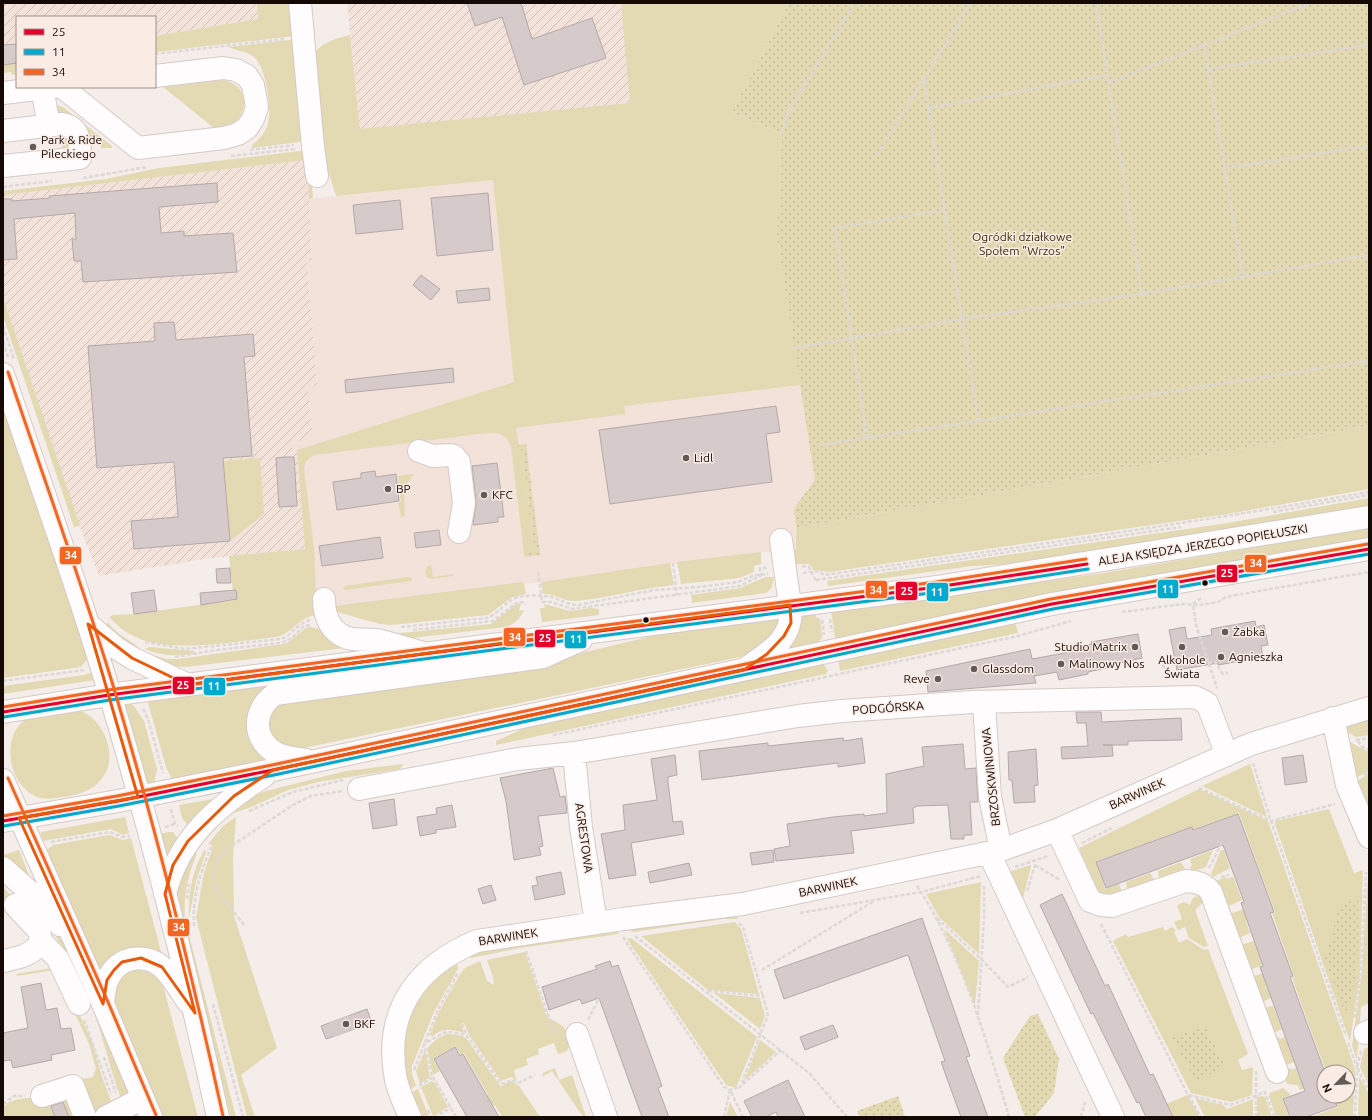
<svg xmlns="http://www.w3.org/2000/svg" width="1372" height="1120" font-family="Ubuntu,sans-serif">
<defs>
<pattern id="industrial-furrows" width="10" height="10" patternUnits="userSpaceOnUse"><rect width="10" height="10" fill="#f3e2da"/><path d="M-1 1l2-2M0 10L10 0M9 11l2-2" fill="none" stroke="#cfc1ba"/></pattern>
<pattern id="park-dots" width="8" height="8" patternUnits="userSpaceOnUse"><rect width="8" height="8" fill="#e3d9b2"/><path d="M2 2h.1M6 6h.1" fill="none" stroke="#c2b998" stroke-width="1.8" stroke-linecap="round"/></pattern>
</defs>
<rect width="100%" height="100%" fill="#f5edea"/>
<path fill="#f3e2da" d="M493,180L515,382L300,449L516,428L625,414L624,406L801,385L815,480L794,508L796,549L790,552H761L541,582L524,584L522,582L334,606L317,615L305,549L297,450L284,446L310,411L308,390L317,384L307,262L312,260L309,199Z"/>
<path fill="url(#industrial-furrows)" d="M3,3H257L258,19L155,36V17H17V63L3,65Z
M347,3H621L631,103L360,130Z
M307,160L312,260L307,262L317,384L308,390L313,436L285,446L297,450L305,549L204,559L99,576L78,522L3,297V195Z"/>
<path fill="#e3d9b2" d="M257,3H292L295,36L155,52V36L258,19Z
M621,3H789L732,112L782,134L777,237L801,385L624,406L626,414L516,428L519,448H522L535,552L524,553L511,447C507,434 499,433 487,433L314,455L306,461L304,468L314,548L317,615C300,616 293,633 277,637C236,641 164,656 128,633C121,629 115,623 109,617L113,615L134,614L234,600L229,556L305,549L297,450L514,382L493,180L336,196L323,154L312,56C322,42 334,39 350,35L360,129L630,103Z
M298,39L307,141L252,148V145C259,140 266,132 268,123C272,108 266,69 255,58C246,50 236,51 228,47Z
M17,63V74L12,75L11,72L3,73V65Z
M222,80C246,83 251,108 234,123L214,128L163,87Z
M51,104L63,107L112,146V148H101L99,137L92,138V148L91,150L60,118Z
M60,130H65L73,146L63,154Z
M309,150L313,198L309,199L307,160L3,195V191L106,179L159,168Z
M3,297L80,526L74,527L3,316Z
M3,405L88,658L81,667L3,678Z
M1369,426V489L1227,514L829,572L813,570L811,566L808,564H793L790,552L796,549V528Z
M260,458L264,514L230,541L223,461Z
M414,474L404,489L405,516L401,517L398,503L401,502L398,476Z
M1369,498V508L1033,563L972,566L828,586L827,581L1228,523Z
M1369,528V539L836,643L831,610L1098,574Z
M761,552V564L754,566V572L739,578L681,584L677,562Z
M670,563L674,585C641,588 609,598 576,601C564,602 555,593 543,594L541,582Z
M431,565L433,577L453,574V576L430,579L427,577L425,571L427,567Z
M408,577L412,578V581L345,590L343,588L345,586Z
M766,577H774L772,587L766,593L692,603L691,595L740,588Z
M522,582L524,584L526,594L512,597L488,615L391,625L380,624L337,612L334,606Z
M521,603L519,611L524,610C520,619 514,625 505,627L412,638L358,634L347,628C362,626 375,633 391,634L491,624L515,605Z
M544,604L570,611L591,608L599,609V615L542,622L540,608H545Z
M816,612V617L820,619L822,638L819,641L820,647L780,651L798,614Z
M783,616L779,632L745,656L294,750L273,742L265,717L272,703L545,662L689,627Z
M107,622L119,634L139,647C129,643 107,633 107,622Z
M1015,622L1018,633L840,671L838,659Z
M309,627L325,630L361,646L186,667L170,666L144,652L166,659H179L284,644C294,641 299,630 309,627Z
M150,647L194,651V653C177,657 162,656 145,649Z
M541,647L264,693L274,760L173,781L166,767L147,699Z
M823,663L828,671L826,674L496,745V741L527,727Z
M94,672L95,680L3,694V686L84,675Z
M131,702L144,721L157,769L154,784L146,786L123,703Z
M77,710C101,715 118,752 105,774C96,790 81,794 64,797C55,798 46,800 37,797C8,785 0,737 26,719C34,714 65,712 77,710Z
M1369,712V735L1356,737L1344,730L1343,722Z
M1344,739L1369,752V771L1351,780Z
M403,764L400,769L318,782L288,790L254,806L228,815L205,840L200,836L245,800L266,791L346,771Z
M1250,764L1267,817L1202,786Z
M1369,774V803L1366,805L1355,782Z
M1199,789L1268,821L1355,1069L1353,1117H1311L1338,1107L1335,1096H1348V1072H1326L1292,978L1294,976L1272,913L1275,912L1239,813L1193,829L1192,827L1182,830L1183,833L1178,835L1176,832L1151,841V844L1146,846L1144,844L1119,853L1120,856L1114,858L1113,855L1096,861L1105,889L1119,884L1124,897C1114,899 1104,898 1097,889L1079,848Z
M218,798L190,828L182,818L179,805Z
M1329,809L1354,873L1363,870L1360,974L1350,1042L1275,824V821Z
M125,817L129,833L123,835L111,829L43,841L41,834V832Z
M236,817L233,857L234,916L277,1048L241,1075L255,1117H247L196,918L204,872L213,847L209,843L223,826Z
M170,832H173L179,840L165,860L158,834Z
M109,835L123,840L131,838L163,959L99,975L47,850L53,845Z
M205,849L206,852L196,882L189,918C188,894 192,870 205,849Z
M19,850L32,883L3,858V855Z
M190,850L197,853C188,875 183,897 185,920L236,1117H231L180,922L176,895L177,885Z
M1213,850L1206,867L1192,872L1190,867L1192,866L1190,859Z
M1221,850H1224L1230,868L1213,877L1211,874Z
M1181,862L1188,874L1160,885L1158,871Z
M1031,865V866L1021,906L1008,872Z
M1150,873L1155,881L1128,896L1126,882Z
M1368,875L1369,878V1003L1361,1007L1357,1060L1352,1046L1362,972Z
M1226,877V879L1233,877L1242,900L1224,908L1214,882Z
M981,882L979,954L939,917L926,894Z
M3,887L17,902L12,907L3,909Z
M1200,895L1205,901L1195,910L1208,946L1204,947L1189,938L1185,927L1178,930L1174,922L1182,919L1177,905L1184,902L1190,905L1193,898Z
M1245,909L1249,919L1246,921L1250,933L1235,940L1226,915Z
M735,916L739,919H723L633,932L625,926Z
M735,922L741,929L759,994L708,990L641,936Z
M48,925L54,929L64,944L132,1094L122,1101C111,1073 105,1044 95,1015C84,984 67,953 48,925Z
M1163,927L1165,931L1172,927L1176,931L1174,932L1179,943L1187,939L1204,950L1208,949L1248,1054L1238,1060L1242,1070L1253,1067L1252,1095L1231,1102L1191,1093L1113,941L1126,934L1128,937Z
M615,928L619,934L520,948L471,958L468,956L483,948Z
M944,929L979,961L975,1006Z
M631,938L757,1037L736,1088L726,1085L627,939Z
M1254,941L1262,965L1246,972L1237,946Z
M525,952L547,1017C562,1025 566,1026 571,1042L567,1051L558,1054L554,1043L538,1049L539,1054L526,1059L528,1065L514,1070L517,1081L511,1077L501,1081L469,1035L464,1023L461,1024L464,1033C453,1028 440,1028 432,1037L430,1034L439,1012L460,974L465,968L480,961L487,981L494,985L493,977L487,960Z
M457,959L458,969L434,1012L412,1066V1074L416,1086L408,1090L405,1077L403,1035L418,995Z
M58,967L93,1044L102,1077L113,1106L96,1115L59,1083L93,1077L96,1069L89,1044L55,970L17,976L16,974Z
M135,970C150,970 157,976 164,989L198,1117H160L111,999C113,984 121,974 135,970Z
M1265,973L1269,984L1266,986L1271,998L1258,1004L1249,977Z
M714,993L760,998L765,1016L760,1029Z
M1273,1006L1282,1029L1269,1035L1260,1009Z
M447,1034L460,1035L466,1038L501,1087L503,1085L511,1081L519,1086L540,1117H502L495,1105L492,1106L486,1096L488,1095L464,1053L461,1055L455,1046L433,1059L440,1071L433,1075L427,1048L438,1038Z
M1279,1037L1280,1039L1285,1037L1294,1062L1281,1067L1271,1040Z
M760,1040L776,1052L744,1081Z
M1369,1046V1086L1360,1067L1364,1049Z
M425,1050L430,1077L420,1084L416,1071Z
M555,1068L559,1080L572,1075L586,1117H583L552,1071L542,1077L543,1073Z
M1291,1068L1292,1070L1296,1068L1304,1089L1300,1090L1298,1085L1287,1084L1282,1071Z
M1359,1076L1369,1095V1117H1358Z
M432,1081L435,1083L448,1107L433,1116L421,1087Z
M1283,1088L1291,1095L1282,1099L1289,1117H1276L1269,1096L1270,1093Z
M418,1089L429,1117H419L409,1094Z
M61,1092L78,1117H69L60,1094Z
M1187,1095L1200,1117H1173L1167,1104Z
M1262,1096L1265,1097L1272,1117H1257V1097Z
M29,1098L48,1099L55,1117H3V1107C11,1099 19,1099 29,1098Z
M1195,1098L1223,1105L1227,1109L1253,1099V1117H1205Z
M730,1102L738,1117H726Z"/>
<path fill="url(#park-dots)" d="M789,3H1369V426L796,528L794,508L815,480L777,237L782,134L732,112Z
M526,444L540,555L524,557V553L535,551L522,448H519L518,445Z
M1358,899C1358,937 1362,979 1345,1014L1325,959L1340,905Z
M1038,1014L1059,1059L1054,1093L1035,1117H1025L1003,1058L1030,1016Z
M1205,1026L1225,1066L1196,1081L1172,1038Z
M898,1096L905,1117H860L857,1111Z"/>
<path fill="#d6cbca" stroke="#b4a9a8" d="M467,3H521L532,39L592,18L606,58L524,85L502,17L475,26Z
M17,44V63L3,65V45Z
M217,183L218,202L159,207L161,233L184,231V236L233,233L237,272L83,282L81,261H74L72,239H76L75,213L14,219L17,259L3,260V199H12V201L50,198L49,196Z
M488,193L493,250L437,256L431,198Z
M400,200L403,229L356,234L353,205Z
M421,275L440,289L431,300L413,285Z
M489,288L490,300L458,303L456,291Z
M174,322L176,340L253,334L255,356L244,357L252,456L223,458L230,541L134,549L131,521L178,517L174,462L97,468L88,346L155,341L154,323Z
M453,368L454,382L346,393L345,380Z
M776,406L780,432L766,434L772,482L610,504L599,430Z
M285,457H294L297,506L279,507L276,458Z
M497,463L504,517H498V522L473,525L476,502L472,466Z
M375,471L376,477L396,474L399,501L337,510L333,482L361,478V473Z
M439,530L441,545L416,548L414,533Z
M380,537L383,558L322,566L319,546Z
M230,568L231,583H217L216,569Z
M154,590L157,611L134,614L131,593Z
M236,590L237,599L201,605L200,593Z
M1255,621L1256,627L1264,625L1268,645L1261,646L1263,657L1218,665V663L1177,670L1169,630L1185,627L1187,639L1212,635L1211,629Z
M1138,634L1142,658L1115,664V666L1088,672V674L1059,680L1057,672L1034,676L1036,683L928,692L926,671L1030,649L1032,659L1065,653V650L1092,644L1091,642Z
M1076,712H1101L1102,722L1181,718L1182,740L1128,741V745H1103H1112L1113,756L1062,759L1061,747L1088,746L1086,723H1077Z
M843,738L844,741L862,738L865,763L838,767V763L702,780L699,751L768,743V746Z
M963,744L965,769L976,768L978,802H970L972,835H964V839H951L948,805L917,806L913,808L914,823L851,831L854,853L776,861L774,849L790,846L787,824L833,817L864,814V816L887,813L886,774L924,766L922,747Z
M1036,749L1038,785L1034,786L1035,802L1014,803L1012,780H1009L1008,752Z
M675,755L677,775L668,777V782L673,822L682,821L684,834L631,843L636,875L609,879L601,834L625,830L623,805L657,800L651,759Z
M1303,755L1307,782L1285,785L1282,758Z
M553,768L560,797L565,796L567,813L538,816L543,846L539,847L541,855L514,860L506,801L500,778Z
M394,799L397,825L373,829L369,803Z
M452,805L456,827L436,830V833L420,836L417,817L437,814L436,808Z
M1238,814L1274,912L1270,913L1293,976L1290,977L1324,1070V1096H1334L1337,1106L1306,1117H1290L1283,1099L1305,1091L1260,967L1263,966L1241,903L1244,902L1223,845L1106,888L1096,862L1192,827L1193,830Z
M773,850L774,862L752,865L750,853Z
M689,863L692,875L650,883L648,872Z
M561,872L565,894L535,900L532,886L538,885L536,877Z
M491,885L496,900L483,904L478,889Z
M1062,894L1105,986L1108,984L1150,1075L1153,1074L1173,1117H1146L1139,1102L1137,1103L1093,1013L1091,1014L1040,905Z
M922,918L970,1056L966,1057L988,1117H961L941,1062L945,1061L908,955L784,999L774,970Z
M610,961L612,967L618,965L662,1086L658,1088L669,1117H642L599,998L582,1004L580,999L549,1010L542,987L597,969L595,966Z
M41,983L46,1010L57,1008L61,1029L71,1028L75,1050L51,1055L52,1060L13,1068L11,1060L3,1061V1033L28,1028L21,987Z
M367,1009L372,1023L326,1039L321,1026Z
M833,1025L838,1037L805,1050L800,1037Z
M455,1047L460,1056L463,1054L499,1117H467L434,1059Z
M788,1080L805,1117H778L776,1112L766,1117H752L744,1101Z
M63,1102L69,1117H55L51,1106Z"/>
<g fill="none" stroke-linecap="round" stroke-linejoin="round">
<path stroke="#d3cbc8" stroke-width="22" stroke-dasharray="22 11" stroke-linecap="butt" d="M339,1019L344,1033"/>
<g stroke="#d4cac6" stroke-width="24">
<path id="minor" d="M300,3L313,147L317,176
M62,87L138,148L224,138L238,134L247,128L253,119L257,107L253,85L247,76L236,70L223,68L155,76
M42,88L49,126
M3,93L54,87
M3,131L62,124C80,127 80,141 80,158L3,166
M419,451L433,456L450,455L454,456L459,462L464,503L459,532
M781,540L790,605
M324,599C324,618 332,635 352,639C361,640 369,639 377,640C394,644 410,649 426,654
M984,703L990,797L1001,850
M1333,718L1347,785L1369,837
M574,753L581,827L596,923
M359,789L518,759L574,753L798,716L842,711L972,702L1195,697L1207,703L1227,755
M1057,830L1090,901L1101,905L1112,906L1186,881C1197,882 1204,883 1211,892L1277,1072
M989,853L1113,1117
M15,905L39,931L41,941L58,959L79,1004
M3,961C18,958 34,955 41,941
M1365,1033L1369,1031
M577,1034L606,1117
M42,1096L73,1086L85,1117
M106,1117L143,1098
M410,1117C405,1105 399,1093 396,1080C383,1012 416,966 477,941L623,919L743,904L1001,850L1057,830L1251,744L1369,708"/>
</g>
<g stroke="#d4cac6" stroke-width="24">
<path id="major" d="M3,374C31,457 61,540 88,624C140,786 182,951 218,1117
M88,624L116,648L132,658L188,685
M748,667C771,651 795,637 790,605
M3,712L109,695L937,587L1369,517
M306,760C296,758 285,758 276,753C251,739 253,709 275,694L543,657L581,640
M3,780L103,1004L151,1117
M3,821L118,801L273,770L1052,604L1369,549
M3,868L31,893L60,925
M165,894C179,837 217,807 264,776
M103,1004C104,996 104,987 108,979C117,957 144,952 162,967C172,976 180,990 188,1002"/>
</g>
<path stroke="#dcd9d7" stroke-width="2.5" stroke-dasharray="4 2" stroke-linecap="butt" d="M1096,3L1142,294
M1204,45L1243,277
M155,54L285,39
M1209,69L1369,45
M924,80L978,420
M1109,83L1310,3
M928,108L1108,75
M782,134L787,114L855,3
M250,150L294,145
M877,155L971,3
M231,156L296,149
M1226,168L1369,146
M83,178L147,167
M3,187L52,181
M3,326L14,359
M3,342L8,357
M795,348L962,319L1142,294L1369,255
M867,438L835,228L944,210
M820,445L1369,361
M1273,512L1369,495
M673,563L677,595
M802,566L809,567L816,581
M538,572L542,602H551L572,609L740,586L760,576V568H767
M803,573L818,571L824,575C1006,549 1188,524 1369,492
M816,580L1181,527
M1201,598L1193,604L1196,625L1217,688
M1122,612L1183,604L1199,605L1218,602L1224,598L1236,595L1369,572
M830,619L832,632
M822,620L824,635
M401,627L487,618C499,614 506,600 518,597C528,595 541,595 552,597C561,600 568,605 578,605L654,590L698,587L738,582L755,575L768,574
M413,630L493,621L516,603L522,602L526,605
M145,642L185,649L280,639C292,636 297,623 310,620
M175,657L216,650L281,643L292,638L304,626L310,625
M1161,659L1168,679
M1208,663L1215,662L1223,674L1228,673
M3,681L84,670
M143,709L148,719L163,773
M553,735L1018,636L1071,621
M1356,740L1369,738
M1358,741L1361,746L1369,750
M1253,763L1270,818L1346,1036
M1364,775L1369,773
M1199,788L1271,821L1335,804
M171,809L175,824L178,826
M249,811L293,792L343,780
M165,827L175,824
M51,842L110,832L123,837L130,836
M1082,843L1112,828
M1035,865L1060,880
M1015,867L1048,856
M1209,868L1221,845
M1221,877L1229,875
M917,886C961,952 987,1041 1009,1117
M1027,891L1035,865L1034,861
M187,899L189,884
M800,913L921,892L981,876
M937,918L982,960L1008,987L1028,977
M739,923L743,927L763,996
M1101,924L1187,1093L1201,1117
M244,925L220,894L214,882V871L218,860L228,848L293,805L311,796L342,791
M194,926C192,900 200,872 211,848L208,847
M635,936L809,1073L847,1117
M623,937L724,1087L730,1090L740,1087
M526,951L554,1032L560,1030
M762,970L874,901
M708,991L763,996L768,1015L740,1087L781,1050
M213,1004L243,1117
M978,1015L984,919V886
M1355,1018L1361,974L1366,872
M84,1020L111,1094
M588,1020L599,998
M462,1024L467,1036
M1348,1043L1357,1067L1355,1117
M1361,1051L1357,1067L1369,1092
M104,1057L116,1093
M414,1070L438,1010L458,973
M419,1086L433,1077
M1189,1095L1230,1105L1265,1092L1274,1117
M3,1104L14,1096H25
M428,1110L431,1117
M434,1117L451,1108
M456,1117L432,1075L424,1044L443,1033L452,1032L463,1034L468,1037L501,1084L512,1080L518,1083L535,1075
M724,1117L730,1090L743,1117
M1081,1117L1085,1102
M1256,1117V1070"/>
<use href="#minor" stroke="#fefcfc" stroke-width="22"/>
<use href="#major" stroke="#fefcfc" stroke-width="22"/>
<g stroke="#faece5" stroke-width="6">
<path id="bus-1" d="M3,712L109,695L937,587L1087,564
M3,821L118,801L273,770L1052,604L1369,549"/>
</g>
<g stroke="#faece5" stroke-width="6">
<path id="bus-2" d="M4,717L110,700L938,592L1088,569
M4,826L119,806L274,775L1053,609L1369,554"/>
</g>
<g stroke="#faece5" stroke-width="6">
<path id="bus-3" d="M8,372C43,476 80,578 112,682C155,825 191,970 223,1116
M3,707L108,690L936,582L1086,559
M8,778L108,1002L156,1115
M3,816L117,796L272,765L1051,599L1368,544"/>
</g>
<use href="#bus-1" stroke="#e4002b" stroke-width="3"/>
<use href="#bus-2" stroke="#00a9ce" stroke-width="3"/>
<use href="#bus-3" stroke="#f26522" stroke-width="3"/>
</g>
<path fill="none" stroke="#e8590c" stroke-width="3" stroke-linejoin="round" d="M790,605L791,623L784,636L767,654L744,670L273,770L234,796L188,841L173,865L165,894L195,1013L162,967L141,958L122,962L114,970L107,980L103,1004L19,818L138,797L88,624L132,658L188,685Z"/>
<g fill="#635955" stroke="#faece5" stroke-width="1.5">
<circle cx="33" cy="147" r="4"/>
<circle cx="686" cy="458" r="4"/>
<circle cx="388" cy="489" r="4"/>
<circle cx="484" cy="495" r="4"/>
<circle cx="1225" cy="632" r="4"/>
<circle cx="1135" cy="647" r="4"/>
<circle cx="1182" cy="647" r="4"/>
<circle cx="1221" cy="657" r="4"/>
<circle cx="1061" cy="664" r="4"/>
<circle cx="974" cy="669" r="4"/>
<circle cx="938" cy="679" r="4"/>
<circle cx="346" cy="1024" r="4"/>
</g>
<g fill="#140905" stroke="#faece5" stroke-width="1.5">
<circle cx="1205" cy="583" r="3.5"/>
<circle cx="646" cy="620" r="3.5"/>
</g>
<g text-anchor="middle" stroke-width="3" stroke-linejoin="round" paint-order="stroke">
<g font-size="12" fill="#140905" stroke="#faece5" text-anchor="start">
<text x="41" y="144">Park &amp; Ride<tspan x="41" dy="14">Pileckiego</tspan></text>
<text x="694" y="462">Lidl</text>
<text x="396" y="493">BP</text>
<text x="492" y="499">KFC</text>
<text x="1233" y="636">Żabka</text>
<text x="1127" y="651" text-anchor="end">Studio Matrix</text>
<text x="1229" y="661">Agnieszka</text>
<text x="1182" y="664" text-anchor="middle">Alkohole<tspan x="1182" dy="14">Świata</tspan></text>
<text x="1069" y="668">Malinowy Nos</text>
<text x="982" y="673">Glassdom</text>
<text x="930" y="683" text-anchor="end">Reve</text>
<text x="354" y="1028">BKF</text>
</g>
<g font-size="12" fill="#332d05" stroke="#faece5">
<text x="1022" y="241">Ogródki działkowe<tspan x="1022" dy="14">Społem "Wrzos"</tspan></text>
</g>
<g font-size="12" fill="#140905" stroke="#faece5">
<text transform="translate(1203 545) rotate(-9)" y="4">ALEJA KSIĘDZA JERZEGO POPIEŁUSZKI</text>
<text transform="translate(888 708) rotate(-4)" y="4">PODGÓRSKA</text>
<text transform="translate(991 777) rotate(-96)" y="4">BRZOSKWINIOWA</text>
<text transform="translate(1137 794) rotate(-24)" y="4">BARWINEK</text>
<text transform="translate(584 838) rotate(82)" y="4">AGRESTOWA</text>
<text transform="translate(828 887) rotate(-12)" y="4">BARWINEK</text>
<text transform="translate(508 937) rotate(-9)" y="4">BARWINEK</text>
</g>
</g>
<g stroke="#faece5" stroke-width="1.5">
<rect x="59" y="546" width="23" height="19" rx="4" fill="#f26522"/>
<rect x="1244" y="554" width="23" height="19" rx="4" fill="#f26522"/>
<rect x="1216" y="564" width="22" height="19" rx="4" fill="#e4002b"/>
<rect x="1157" y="579" width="22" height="20" rx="4" fill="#00a9ce"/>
<rect x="865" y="580" width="23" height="19" rx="4" fill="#f26522"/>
<rect x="895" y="581" width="23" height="20" rx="4" fill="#e4002b"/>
<rect x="926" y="582" width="23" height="20" rx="4" fill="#00a9ce"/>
<rect x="503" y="627" width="23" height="20" rx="4" fill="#f26522"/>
<rect x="534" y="629" width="22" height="19" rx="4" fill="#e4002b"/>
<rect x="564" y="630" width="23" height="19" rx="4" fill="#00a9ce"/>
<rect x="172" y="676" width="23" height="19" rx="4" fill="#e4002b"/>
<rect x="203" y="677" width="23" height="19" rx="4" fill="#00a9ce"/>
<rect x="167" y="918" width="23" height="19" rx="4" fill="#f26522"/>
</g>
<g font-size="11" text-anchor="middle" font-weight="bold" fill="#fff">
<text x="71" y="559">34</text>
<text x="1256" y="567">34</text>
<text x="1227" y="577">25</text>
<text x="1168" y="593">11</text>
<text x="876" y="594">34</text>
<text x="907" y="595">25</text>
<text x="937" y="596">11</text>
<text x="515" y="641">34</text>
<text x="545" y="642">25</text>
<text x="576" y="643">11</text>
<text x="183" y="689">25</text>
<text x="214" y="690">11</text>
<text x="179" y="931">34</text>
</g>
<rect width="1372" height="1120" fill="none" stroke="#140905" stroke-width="8"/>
<rect x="16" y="16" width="140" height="72" fill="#faece5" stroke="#9e918b"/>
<rect x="24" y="29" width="20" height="6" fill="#e4002b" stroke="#9e918b"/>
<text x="52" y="36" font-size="12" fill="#140905">25</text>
<rect x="24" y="49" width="20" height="6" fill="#00a9ce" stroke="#9e918b"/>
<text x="52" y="56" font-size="12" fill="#140905">11</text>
<rect x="24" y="69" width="20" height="6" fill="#f26522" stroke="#9e918b"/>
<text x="52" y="76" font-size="12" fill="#140905">34</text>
<g transform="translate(1336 1084) rotate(245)"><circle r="19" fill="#faece5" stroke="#9e918b"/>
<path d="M0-3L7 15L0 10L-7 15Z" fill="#635955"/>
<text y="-6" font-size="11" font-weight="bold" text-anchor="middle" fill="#140905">N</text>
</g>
</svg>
